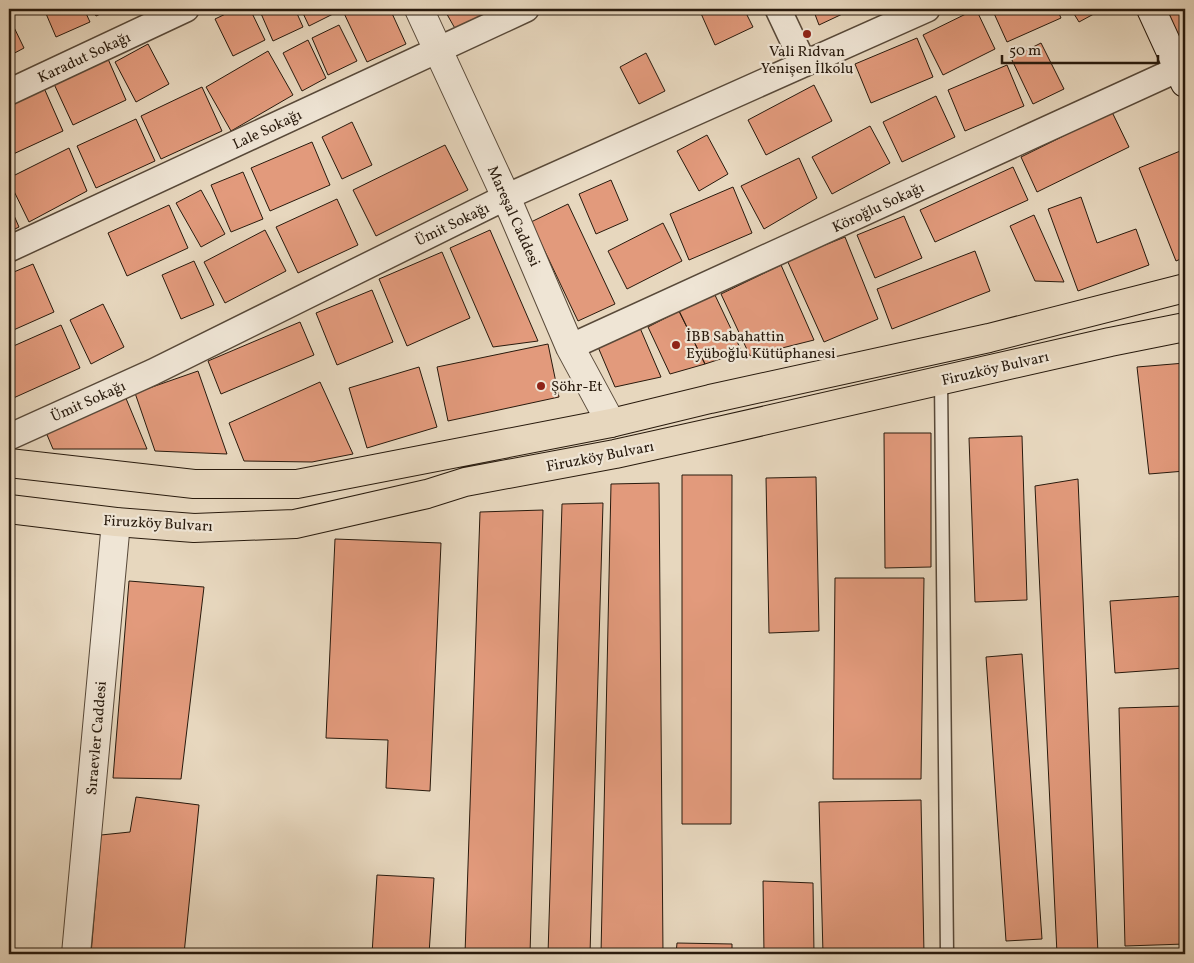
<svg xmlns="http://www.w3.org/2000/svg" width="1194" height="963" font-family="Vollkorn,serif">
<rect width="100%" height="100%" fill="#e7d7be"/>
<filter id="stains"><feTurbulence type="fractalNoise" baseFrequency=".004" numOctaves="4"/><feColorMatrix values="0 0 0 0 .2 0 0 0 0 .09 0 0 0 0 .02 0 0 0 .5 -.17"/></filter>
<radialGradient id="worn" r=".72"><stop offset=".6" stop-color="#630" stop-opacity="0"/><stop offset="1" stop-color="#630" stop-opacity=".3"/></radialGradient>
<path fill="#e29a7c" stroke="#281a0d" d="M44,9H84L90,22L56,37Z
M92,9H111L96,16Z
M236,9H250L265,40L233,56L215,19Z
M259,9H295L303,27L273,41Z
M301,9H340L341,10L309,26Z
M342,9H390L406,44L367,62Z
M444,9H478L483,18L457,32Z
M699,9H744L753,27L715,45Z
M813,9H853L819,25Z
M976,9L995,49L943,75L923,35Z
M992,9H1057L1061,18L1007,42Z
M1071,9H1103L1079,22Z
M1164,9H1185V40L1179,43Z
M9,17L24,48L9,56Z
M339,25L357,61L328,75L312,38Z
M917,38L933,77L871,103L855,64Z
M308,40L326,78L302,91L283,53Z
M1041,43L1064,89L1033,104L1011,58Z
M148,44L169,84L136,102L115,62Z
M268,51L293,95L231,131L206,87Z
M646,53L665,91L639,104L620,67Z
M108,59L126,100L73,125L54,84Z
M1007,65L1024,106L965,131L948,90Z
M814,85L832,121L766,155L748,120Z
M202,87L222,131L161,159L141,116Z
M44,88L63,131L9,156V104Z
M936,96L955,137L902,162L883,122Z
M1112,112L1129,147L1037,192L1021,157Z
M136,119L155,161L96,188L77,146Z
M352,122L372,165L342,179L322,137Z
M870,126L890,163L832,194L812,157Z
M707,135L728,174L699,191L677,151Z
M312,142L330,185L270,211L251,168Z
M445,145L468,190L376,236L353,190Z
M69,148L87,191L29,222L9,181V178Z
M1185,149V257L1176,261L1139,168Z
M799,158L817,198L764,229L741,186Z
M1013,167L1028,200L935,242L920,210Z
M243,172L263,219L231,232L211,185Z
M611,180L628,220L596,234L579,194Z
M733,187L752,233L689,260L670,214Z
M201,190L225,234L201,247L176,203Z
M1081,197L1097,243L1136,229L1149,265L1078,291L1048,209Z
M337,199L358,245L298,273L276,227Z
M9,204L19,227L9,232Z
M568,204L615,304L578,321L531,222Z
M169,205L188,248L127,276L108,233Z
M1034,215L1064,282L1035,281L1010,226Z
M904,216L922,258L875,278L857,235Z
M663,223L682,261L627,289L608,251Z
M265,230L286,271L225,303L204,262Z
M490,230L538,341L493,347L450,248Z
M845,237L878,319L824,342L787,260Z
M975,251L990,291L892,329L877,289Z
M442,252L470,318L407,346L379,279Z
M194,261L214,305L181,319L162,275Z
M33,264L54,312L9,332V274Z
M781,265L814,340L750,356L721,294Z
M372,290L393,342L337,365L316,313Z
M714,293L742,352L705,364L679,311Z
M103,304L124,347L91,364L70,320Z
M679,311L705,364L670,374L648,327Z
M300,322L314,355L221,394L208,361Z
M61,325L80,368L9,400V348Z
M640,328L661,377L615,387L598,347Z
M548,344L559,397L448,421L437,367Z
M1185,363V471L1149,474L1137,367Z
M419,367L437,427L367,448L349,388Z
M198,371L227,454L155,451L135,393Z
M320,382L353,454L312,462L244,461L229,423Z
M125,396L147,449H53L45,430Z
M884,433H931V567L885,568Z
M1022,436L1027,600L975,602L969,438Z
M682,475H732L731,824H682Z
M816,477L819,631L769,633L766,478Z
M1078,479L1098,954H1057L1035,486Z
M659,483L663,954H601L611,484Z
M603,503L590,954H548L562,504Z
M543,510L530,954H465L480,512Z
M335,539L441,543L430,791L386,788L388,740L326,738Z
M835,578H924L921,779H833Z
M129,581L204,587L181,779L113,778Z
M1185,596V668L1115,673L1110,601Z
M1022,654L1042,939L1006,941L986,657Z
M1185,706V944L1125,946L1119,708Z
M136,797L199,805L184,954H91L101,835L130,832Z
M921,800L924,954H823L819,802Z
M377,875L434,878L429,954H372Z
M763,881L813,883L814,954H764Z
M677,943L732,944V954H676Z"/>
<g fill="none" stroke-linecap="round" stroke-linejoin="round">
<g stroke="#584939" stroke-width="15">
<path id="service" d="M941,380L947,954"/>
</g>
<g stroke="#584939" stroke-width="28">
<path id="minor" d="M778,9L804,64
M9,92L186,9
M9,249L526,9
M570,347L1185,66
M9,437L153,372L506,197L927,9"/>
</g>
<g stroke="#584939" stroke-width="30">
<path id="tertiary" d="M419,9L506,197L570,347L611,423
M76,954L116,522"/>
</g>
<g stroke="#281a0d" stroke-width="30">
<path id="secondary" d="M1151,9L1185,83"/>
</g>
<g stroke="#281a0d" stroke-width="30">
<path id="primary" d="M9,463L194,484H297L611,423L710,399L989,338L1185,288
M9,509L116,522L194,528L295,524L427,494L465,482L615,454L719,431L1110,342L1185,327"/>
</g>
<use href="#service" stroke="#efe5d5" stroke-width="12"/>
<use href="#minor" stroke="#efe5d5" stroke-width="25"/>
<use href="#tertiary" stroke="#efe5d5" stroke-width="28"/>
<use href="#secondary" stroke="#efe5d5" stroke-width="28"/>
<use href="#primary" stroke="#e7d7be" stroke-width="28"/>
</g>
<g fill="#8f2418" stroke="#efe5d5" stroke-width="2">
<circle cx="807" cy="34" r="5"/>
<circle cx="676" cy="345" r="5"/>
<circle cx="541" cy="386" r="5"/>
</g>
<g text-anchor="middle" stroke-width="4.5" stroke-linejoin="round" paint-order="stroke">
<g font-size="15" fill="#281a0d" stroke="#efe5d5" text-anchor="start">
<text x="807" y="56" text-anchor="middle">Vali Rıdvan<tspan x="807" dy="17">Yenişen İlkolu</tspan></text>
<text x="686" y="341">İBB Sabahattin<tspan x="686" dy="17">Eyüboğlu Kütüphanesi</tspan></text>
<text x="551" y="391">Şöhr-Et</text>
</g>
<g font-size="15" fill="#281a0d" stroke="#efe5d5">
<text transform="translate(84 57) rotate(-25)" y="5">Karadut Sokağı</text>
<text transform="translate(267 129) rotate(-25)" y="5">Lale Sokağı</text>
<text transform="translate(878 207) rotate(-25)" y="5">Köroğlu Sokağı</text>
<text transform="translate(514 216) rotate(66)" y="5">Mareşal Caddesi</text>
<text transform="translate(452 224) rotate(-26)" y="5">Ümit Sokağı</text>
<text transform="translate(995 368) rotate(-13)" y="5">Firuzköy Bulvarı</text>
<text transform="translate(88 401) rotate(-24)" y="5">Ümit Sokağı</text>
<text transform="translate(600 456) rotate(-11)" y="5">Firuzköy Bulvarı</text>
<text transform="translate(158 523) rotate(3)" y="5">Firuzköy Bulvarı</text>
<text transform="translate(96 738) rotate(-85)" y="5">Sıraevler Caddesi</text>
</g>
</g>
<rect width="1194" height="963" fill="none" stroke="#e7d7be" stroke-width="30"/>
<rect x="10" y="10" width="1174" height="943" fill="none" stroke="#281a0d" stroke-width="2.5"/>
<rect x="15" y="15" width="1164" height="933" fill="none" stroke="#281a0d"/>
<path d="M1002 55v8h156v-8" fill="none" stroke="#281a0d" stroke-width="2.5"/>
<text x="1009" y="55" font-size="15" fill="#281a0d" stroke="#efe5d5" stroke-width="4" paint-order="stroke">50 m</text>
<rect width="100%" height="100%" filter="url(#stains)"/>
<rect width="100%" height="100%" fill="url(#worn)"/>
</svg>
